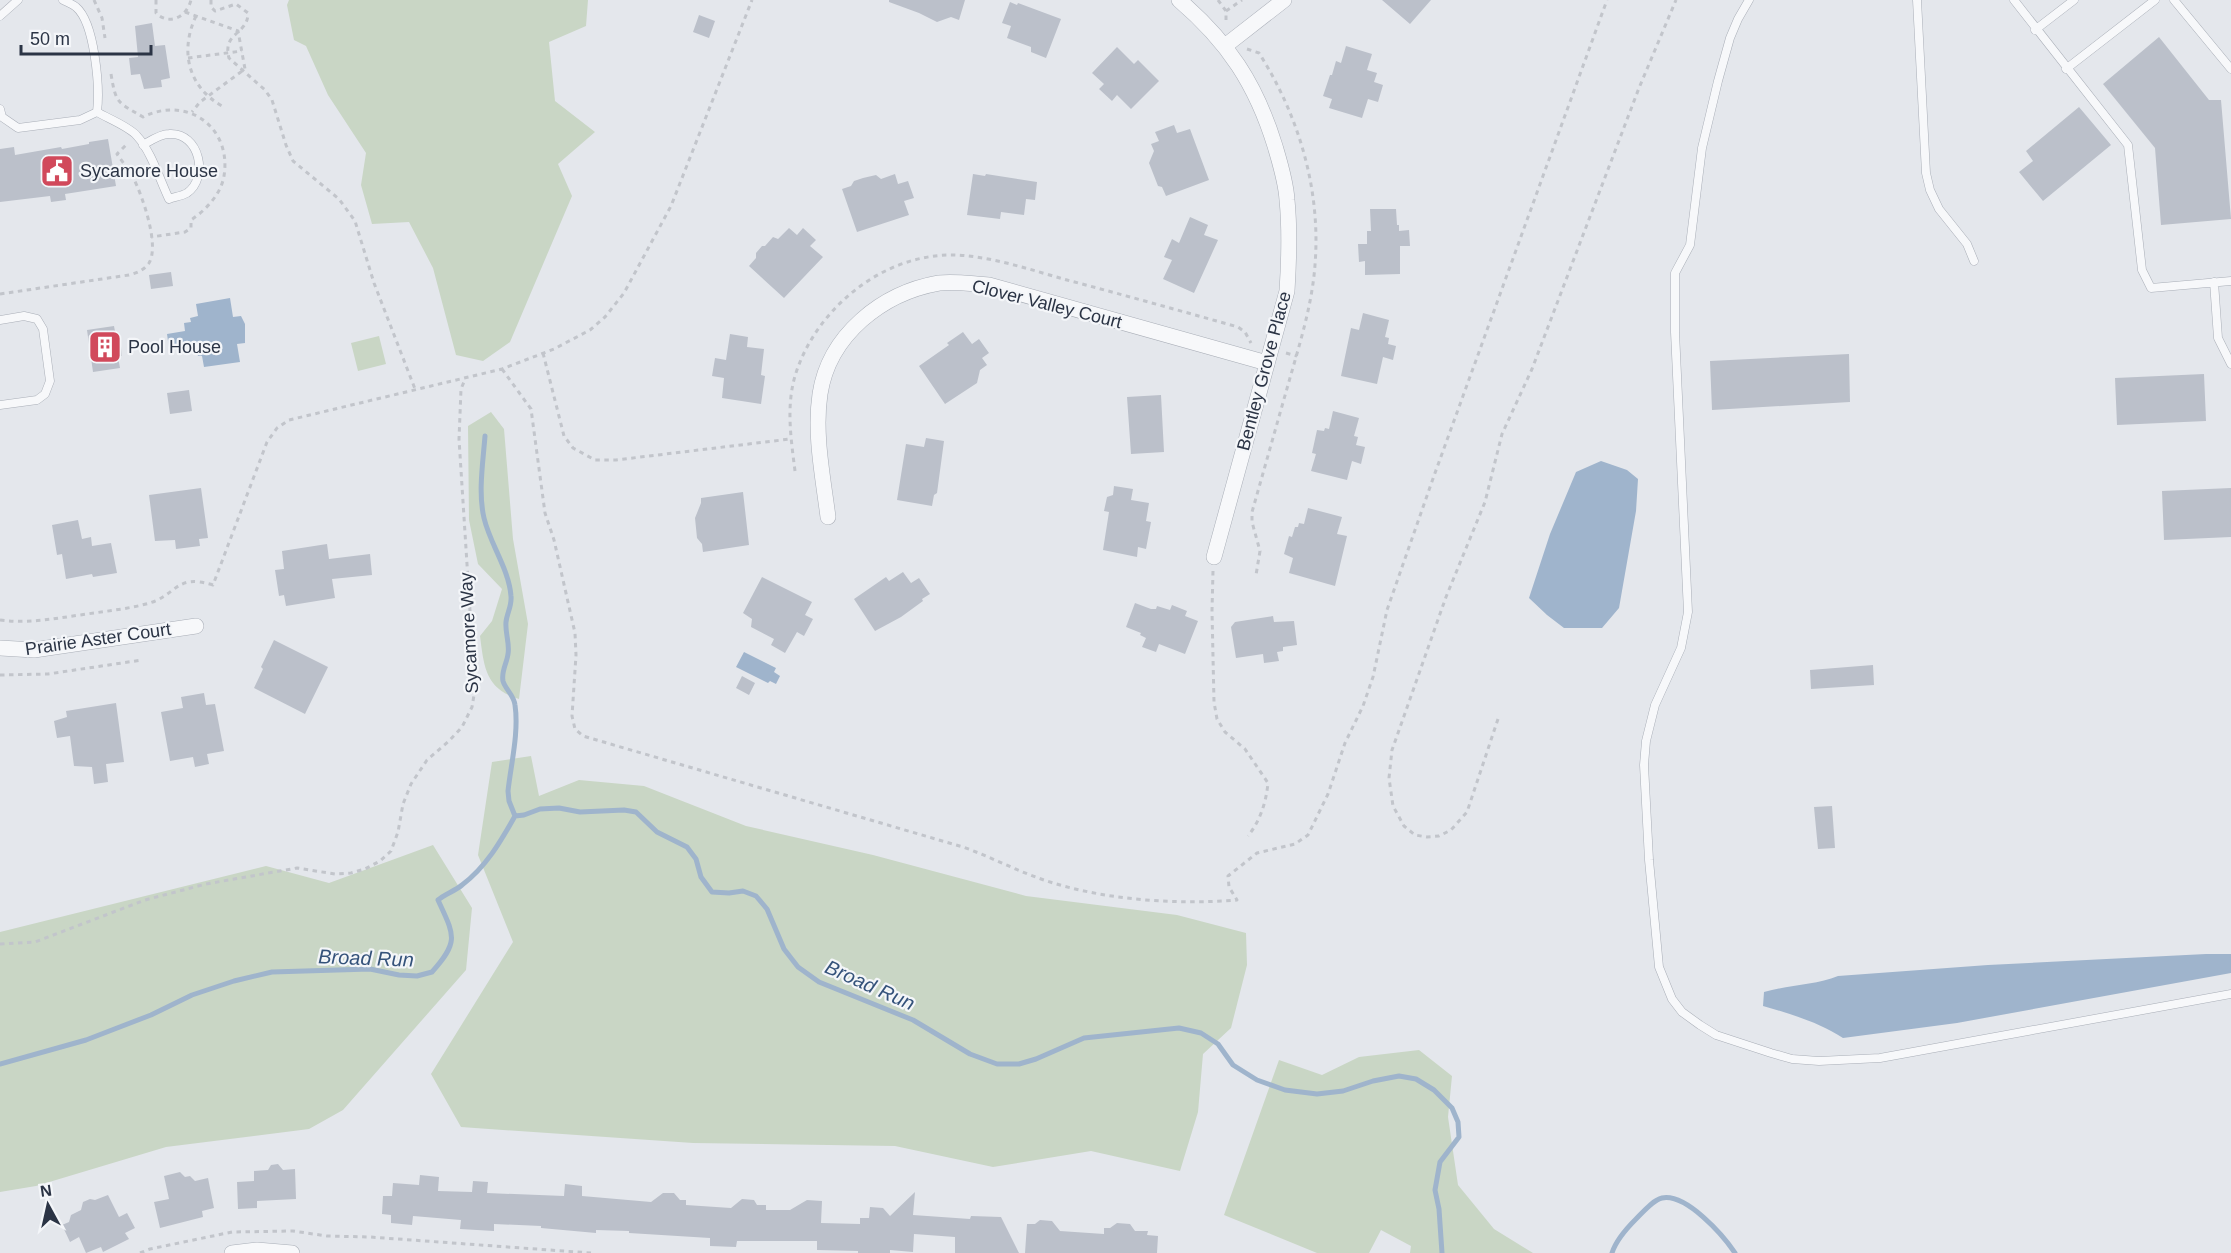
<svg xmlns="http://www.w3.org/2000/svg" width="2231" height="1253" font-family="Arial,sans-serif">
<rect width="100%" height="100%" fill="#e4e7ec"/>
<path fill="#c9d6c5" d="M289,0H588L586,26L549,42L555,101L595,132L558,164L572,196L510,342L483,361L456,355L433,268L409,222L372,224L361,185L366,153L328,95L306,46L294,40L287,5Z
M379,336L386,364L358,371L351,343Z
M491,412L504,429L513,539L528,624L519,699C485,689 484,666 480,636L492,621L502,589L478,564L469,520L468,426Z
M531,756L539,796L579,780L644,786L746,826L873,855L1026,896L1177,915L1246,933L1247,965L1231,1028L1203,1054L1198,1112L1180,1171L1091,1151L993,1167L895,1146L693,1143L461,1127L431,1074L513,942L478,855L492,762Z
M433,845L472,908L466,970L343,1110L309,1129L166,1147L36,1186L0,1192V932L266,866L329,883Z
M1419,1050L1452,1076L1448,1117L1458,1185L1494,1229L1533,1253H1410L1411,1246L1381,1230L1369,1253H1317L1224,1215L1279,1060L1322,1075L1359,1057Z"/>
<path fill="#9fb4cc" d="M230,298L233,317L241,316L245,324V343L237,344L240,362L204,367L202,356H198L197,350L190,352L189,345L169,348L167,334L185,331L184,323L191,322L190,318L198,316L196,304Z
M1601,461L1627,470L1638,479L1636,511L1619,608L1602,628H1564L1547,615L1529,598L1550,534L1576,472Z
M744,652L776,668L774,672L780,676L776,684L770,681L768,683L736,667Z
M2206,954H2231V973L1957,1023L1843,1038C1818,1022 1791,1014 1763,1006L1764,992C1788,985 1816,985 1838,976L1988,965Z"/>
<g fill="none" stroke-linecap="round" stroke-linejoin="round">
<path stroke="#9fb4cc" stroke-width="5" d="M485,436C483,462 478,493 484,518C490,544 509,569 511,596C512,606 507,613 506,622C505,633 510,644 508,654C507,663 501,671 503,681C505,689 514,695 515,705C519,732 511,764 508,791L509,801L515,816
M515,816L524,815L540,809L559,808L580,812L624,810L636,812L657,832L687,847L696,859L701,877L712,892L729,893L743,891L756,896L767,909L784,949L798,967L819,982L913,1020L970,1054L997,1064H1019L1036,1059L1084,1038L1179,1028L1201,1033L1218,1044L1233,1065L1257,1080L1285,1090L1317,1094L1343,1091L1373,1081L1399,1076L1416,1079L1434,1090L1452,1108L1458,1122L1459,1137L1440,1162L1435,1190L1439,1209L1442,1253
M0,1064L86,1040L151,1015L192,995L234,981L272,972L370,969L399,975L417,976L432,972C460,941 454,935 438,900C445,894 455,891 462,885C486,867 501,841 515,816
M1612,1253C1616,1240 1627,1228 1636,1219C1643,1212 1653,1200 1662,1198C1686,1193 1723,1235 1735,1253"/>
</g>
<path fill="#bbc0ca" d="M889,0H965L959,20L951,17L937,22L919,13L889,2Z
M1382,0H1431L1410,24Z
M1010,2L1017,5L1018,3L1061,19L1046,58L1031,52V47L1007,38L1011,26L1002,23Z
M699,15L715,21L709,38L693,32Z
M152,23L155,46L165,45L170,78L161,80L162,87L144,89L140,74L131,75L129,58L138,57L135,26Z
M2159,37L2209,100H2221L2231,219L2161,225L2155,148L2103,84Z
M1346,46L1372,54L1367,70L1377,73L1374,82L1383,85L1378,102L1368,99L1362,118L1329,108L1332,99L1323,96L1330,75H1332L1336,61L1341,63Z
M1117,47L1134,64L1138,60L1159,81L1131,109L1117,95L1112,101L1099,89L1104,84L1092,73Z
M2079,107L2111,145L2043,201L2019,172L2033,161L2026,151Z
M1174,125L1177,133L1190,129L1209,180L1166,196L1162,187L1158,186L1149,163L1154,151L1151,144L1159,141L1155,132Z
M108,139L116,186L65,194L66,200L51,202L50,196L0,202V149L14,147L15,155L61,147L62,149L89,144V142Z
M895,174L898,184L908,181L914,198L904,201L909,215L857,232L842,189L851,186L854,181L863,178L876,175L881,179Z
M973,174L985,176L986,174L1037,182L1035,200L1026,199L1024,215L1001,212L1000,219L967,215Z
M1370,209H1396L1397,225H1399V231L1409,230L1410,246H1400V274L1365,275V261L1359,262L1358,244H1367V231H1371Z
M1190,217L1208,225L1204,235L1218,240L1194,293L1163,279L1172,260L1164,257L1172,239L1179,243Z
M789,228L797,235L803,228L816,240L810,246L823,257L784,298L749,266L756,258V253L762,246H765L773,237L778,239Z
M171,272L173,286L151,289L149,275Z
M1363,313L1389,320L1385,337L1389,338L1388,344L1396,346L1393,360L1383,357L1377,384L1341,376L1351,328L1359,330Z
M114,326L116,337L120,336L122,356L118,357L120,368L93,372L87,330Z
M963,332L972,344L979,339L989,353L982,358L987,365L980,370L977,383L945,404L919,366L949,345L947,343Z
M730,334L748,337L747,347L764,349L761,375L765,376L761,404L722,398L724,378L712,376L715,358L726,360Z
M1849,354L1850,402L1712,410L1710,361Z
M2204,374L2206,421L2117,425L2115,378Z
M189,390L192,411L170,414L167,393Z
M1161,395L1164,452L1131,454L1127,397Z
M1333,411L1359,418L1354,436L1358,437L1356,445L1365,447L1361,464L1352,461L1347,480L1311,471L1316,454L1312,453L1317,430L1324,431L1325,428L1329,429Z
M926,438L944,441L937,493L934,495L932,506L897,500L906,444L924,447Z
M1114,486L1133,489L1131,500L1149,503L1146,521L1151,522L1146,549L1138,547L1137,557L1103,550L1109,512L1104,511L1107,497L1113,495Z
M201,488L208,538L199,539L200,546L176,549L175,540L155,541L149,495Z
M2231,488V537L2164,540L2162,491Z
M743,492L749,545L703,552L702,544L697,538L695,518L701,503V498Z
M1308,508L1342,517L1337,534L1347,536L1335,586L1289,573L1293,558L1284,554L1289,536L1292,537L1295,527H1298L1299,523L1304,524Z
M78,520L82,539L91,537L92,546L111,543L117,573L93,577L92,574L66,579L62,554L57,555L52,525Z
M327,544L329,559L370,554L372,575L332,579L335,598L286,606L284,595L279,596L275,570L284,569L282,551Z
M903,572L911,583L919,578L930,594L922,599L923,601L901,617L875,631L854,599L886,577L889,581Z
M762,577L812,602L805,615L813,619L804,636L797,632L785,653L771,645L774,639L751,627L752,619L743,613Z
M1135,603L1151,609H1156L1157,606L1170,610L1172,605L1187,611L1185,616L1198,621L1185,654L1159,644L1156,652L1142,647L1146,638L1140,635L1141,633L1126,627Z
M1273,616L1274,622L1294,621L1297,645L1283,647V651L1277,652L1279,661L1264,663L1263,654L1236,658L1231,627L1235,622Z
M274,640L328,667L305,714L254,688L263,669L261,667Z
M1873,665L1874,685L1811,689L1810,670Z
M742,676L755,683L749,695L736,688Z
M204,693L206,705L215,704L224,751L207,754L209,764L195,767L193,757L170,761L161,712L183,708L181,697Z
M116,703L124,762L106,764L108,782L94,784L92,767L74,766L70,736L57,738L54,721L67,717L66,711Z
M1832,806L1835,848L1818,849L1814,807Z
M278,1164L283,1170L295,1169L296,1199L257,1201V1208L238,1209L237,1182L254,1181V1171L268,1170L271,1165Z
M180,1172L185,1177L190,1176L195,1181L208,1178L214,1208L202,1211L203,1217L160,1228L154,1202L169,1199L164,1176Z
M420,1175L439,1177L438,1191L472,1192L473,1181L488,1182L487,1193L564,1196L565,1184L582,1186V1196L651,1202L663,1193H674L680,1200H686V1205L731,1208L742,1199L754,1200L757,1205H766V1210H790L807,1200L822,1201L821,1223L860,1224V1218H869L870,1207L883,1208L890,1216L915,1192L913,1215L970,1219L971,1216L1001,1217L1019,1253H955V1237L914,1234L913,1252L890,1250V1253H858V1251L817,1250V1241H737L736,1247L710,1246V1238L629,1233V1231L596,1230V1233L541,1228V1226L494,1224V1231L460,1229L461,1220L413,1216L412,1225L391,1223V1215L382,1214L383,1196H392L393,1183L419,1185Z
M108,1195L119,1217L127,1213L135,1228L125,1233L129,1239L103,1252L101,1247L86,1253L79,1237L70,1242L62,1225L69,1222L71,1215L81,1210L83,1202L90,1199L95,1200Z
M1040,1220L1052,1221L1060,1231L1104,1234V1228H1110L1117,1223L1130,1224L1135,1231H1148L1147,1235L1158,1236L1157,1253H1025L1027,1224H1035Z"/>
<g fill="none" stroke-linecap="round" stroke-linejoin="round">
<g stroke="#a9aeb7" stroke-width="9">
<path id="lane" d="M63,0C67,2 72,4 76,7C95,23 100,88 97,112
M1749,0L1738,19L1730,38L1718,81L1702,148L1690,245L1675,273V332L1688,612L1681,648L1655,705L1646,741L1644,765L1649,860L1659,967L1672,999L1682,1012L1700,1025L1716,1035L1771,1053L1792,1059L1819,1061L1880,1058L2231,994
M1917,0L1926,173L1930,190L1939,209L1967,244L1974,261
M2014,0L2128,145L2142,270L2151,288L2231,281
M2174,0L2231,69
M0,16L18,0
M2035,30L2074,0
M2066,69L2155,0
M0,109L2,117L18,128L80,120L97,112
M97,112C107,118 130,127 137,136C151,151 160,180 169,199C174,197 182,196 187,193C209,178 200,132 169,134C160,134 150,141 143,145
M2214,282L2218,338L2231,364
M0,320L24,316L37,319L43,329L50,381L45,394L37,400L0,405"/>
</g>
<g stroke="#a9aeb7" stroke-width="16">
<path id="street" d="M1179,0C1228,42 1256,84 1275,146C1280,163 1286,182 1287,200C1290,230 1289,260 1287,291L1214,557
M1225,46L1284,0
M828,517C823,477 814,434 820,394C829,335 882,293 939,283C955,281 972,284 989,285L1267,363
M0,648L34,650L196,626
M232,1253L257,1250L292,1253"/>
</g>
<path stroke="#c2c5cb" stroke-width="3" stroke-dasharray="4.5 4.5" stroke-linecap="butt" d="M94,0L102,18L105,38
M156,0V13C169,26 187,17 191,0
M211,0V7L215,11L236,4L248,13C248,35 222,32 229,58L265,90L272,100L286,145L293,161L339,199L355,221L374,283L415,389
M1218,0L1226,11V23
M1226,11L1242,0
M185,12L238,31L245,69L200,102L192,112
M196,16C180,50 187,86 222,106
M1247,49L1259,53C1299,116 1321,190 1315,265C1312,306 1299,346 1288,385C1276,427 1264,470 1252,512V522L1260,551L1256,575
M188,58L242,51
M111,74C116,105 118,102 143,117C187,95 232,127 224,176C221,194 206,210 191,220V228L185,232L151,237
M0,294L129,275C137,273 144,270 149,263C160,245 142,195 133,177C129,169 122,162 117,154L127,144
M543,353L564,436L573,448L595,460H616L790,439
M1286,353L1297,356
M502,369L531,409L545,513L554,540L575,633L576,655L572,716L575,729L583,736L963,847C991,857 1017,871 1044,880C1103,900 1175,905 1237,900L1229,887L1228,876L1257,853L1295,844L1308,835L1328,794L1345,743L1363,706L1373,677L1387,610L1435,473L1607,0
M795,471C791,439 786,407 795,376C815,310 881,255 951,255C988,255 1031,270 1067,280C1124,295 1181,311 1238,327L1245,332L1251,343
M1213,571L1212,611L1214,702L1217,719L1225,732L1245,749L1268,783C1266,803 1260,821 1248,836
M0,620C30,624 57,618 87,614C107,611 127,609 146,604C178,596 174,573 213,585L267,442L277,428L289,420L502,369L554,349L590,330L605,317L624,293L671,206L752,0
M0,675L48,674L142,660
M1498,719L1467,812L1451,830L1439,836L1427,837L1415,835L1404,826L1393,806L1389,778L1392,750L1446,597L1485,502L1502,434L1532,369L1639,88L1676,0
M0,944L35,942L145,900L206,884L297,868L335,874L351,873L365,869L380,861L391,851L398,832L403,804L411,784L427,760L449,741L462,727L472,707L475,689L459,439L461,389L466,377
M140,1253L150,1249L232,1232L293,1231L327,1236L370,1237L591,1253"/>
<use href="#lane" stroke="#f7f8fa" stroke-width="8"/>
<use href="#street" stroke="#f7f8fa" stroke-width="15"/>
</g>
<defs>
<g id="civic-square" transform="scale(1.725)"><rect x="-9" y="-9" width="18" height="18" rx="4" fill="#d1495b" stroke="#f4f6f9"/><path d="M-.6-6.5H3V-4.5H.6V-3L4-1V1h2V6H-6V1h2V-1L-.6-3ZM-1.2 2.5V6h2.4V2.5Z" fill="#fff"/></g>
<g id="building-square" transform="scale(1.725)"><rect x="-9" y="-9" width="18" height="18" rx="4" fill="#d1495b" stroke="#f4f6f9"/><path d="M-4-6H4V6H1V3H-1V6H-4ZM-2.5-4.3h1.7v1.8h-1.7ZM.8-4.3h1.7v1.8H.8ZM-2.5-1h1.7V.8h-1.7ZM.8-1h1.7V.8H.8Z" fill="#fff"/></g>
</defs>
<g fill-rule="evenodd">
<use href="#civic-square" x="57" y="171"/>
<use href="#building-square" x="105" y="347"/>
</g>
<g text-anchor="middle" stroke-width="4.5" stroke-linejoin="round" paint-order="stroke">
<g font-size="18" fill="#2b3445" stroke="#f4f6f9" text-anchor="start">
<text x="80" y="177">Sycamore House</text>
<text x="128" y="353">Pool House</text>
</g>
<g font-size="18" fill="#2b3445" stroke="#f4f6f9">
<text transform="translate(1047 304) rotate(14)" y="6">Clover Valley Court</text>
<text transform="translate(1264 371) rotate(-75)" y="6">Bentley Grove Place</text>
<text transform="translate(469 633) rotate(-93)" y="6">Sycamore Way</text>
<text transform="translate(98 639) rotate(-8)" y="6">Prairie Aster Court</text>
</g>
<g font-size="20" font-style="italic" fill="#34527a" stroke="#f4f6f9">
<text transform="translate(366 958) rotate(2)" y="7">Broad Run</text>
<text transform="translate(870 985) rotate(24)" y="7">Broad Run</text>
</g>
</g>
<g transform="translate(48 1205) rotate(352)" stroke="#f4f6f9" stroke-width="4.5" paint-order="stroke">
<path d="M0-4.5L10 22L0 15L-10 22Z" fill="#2b3445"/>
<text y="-9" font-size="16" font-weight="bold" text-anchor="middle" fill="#2b3445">N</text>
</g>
<path d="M21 45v9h130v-9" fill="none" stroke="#2b3445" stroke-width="3"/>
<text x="30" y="45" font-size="18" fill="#2b3445" stroke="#f4f6f9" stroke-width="4.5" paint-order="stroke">50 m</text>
</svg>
